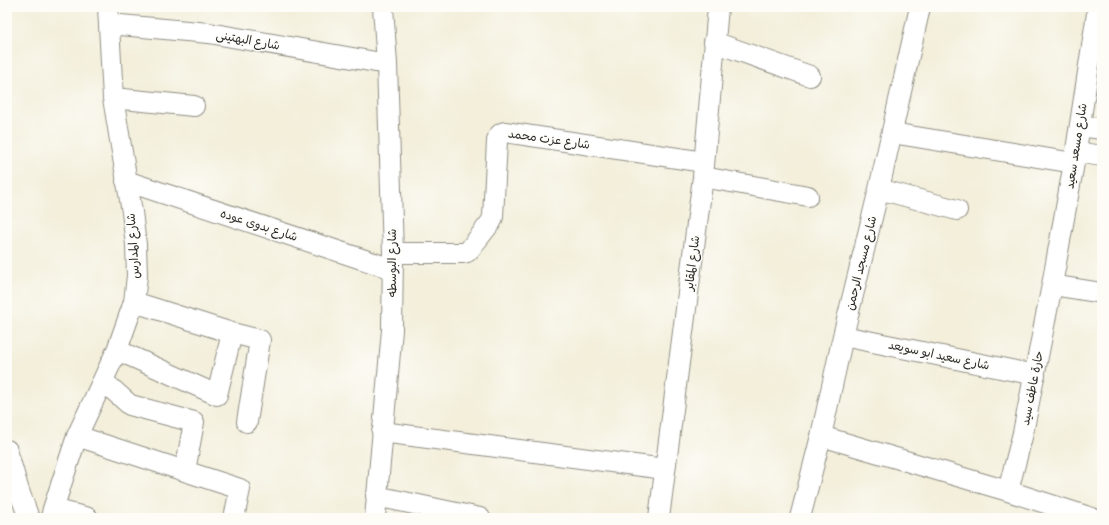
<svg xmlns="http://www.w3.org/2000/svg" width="1109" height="525" font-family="Delius,'Playpen Sans Arabic',sans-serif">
<rect width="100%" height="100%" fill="#fdfcf7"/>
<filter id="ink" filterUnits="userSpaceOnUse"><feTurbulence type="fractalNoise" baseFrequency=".025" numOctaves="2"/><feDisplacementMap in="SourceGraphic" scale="8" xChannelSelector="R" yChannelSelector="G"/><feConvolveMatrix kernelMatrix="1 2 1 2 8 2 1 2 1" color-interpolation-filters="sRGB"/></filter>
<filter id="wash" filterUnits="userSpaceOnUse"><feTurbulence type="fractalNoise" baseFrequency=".012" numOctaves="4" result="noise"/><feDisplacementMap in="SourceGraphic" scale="16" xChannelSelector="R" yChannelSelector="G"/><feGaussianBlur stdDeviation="0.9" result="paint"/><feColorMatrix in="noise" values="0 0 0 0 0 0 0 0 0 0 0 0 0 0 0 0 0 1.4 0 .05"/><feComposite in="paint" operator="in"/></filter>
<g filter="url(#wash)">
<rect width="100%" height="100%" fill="#f3efdb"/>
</g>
<g filter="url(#ink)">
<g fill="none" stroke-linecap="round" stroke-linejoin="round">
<g stroke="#8f8d83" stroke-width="22">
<path id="minor" d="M109,24L209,33L387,64
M714,42L810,76
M113,98L194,106
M1080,126L1102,129
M892,133L1074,163
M1076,152L1102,156
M703,177L808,196
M126,181L392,269
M879,189L957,210
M393,253H463L467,252L470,249L491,222L493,217L497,141C498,136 500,133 505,132L704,162
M1052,285L1102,293
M134,302L232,333L260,340L247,422
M843,336L1035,375
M117,350L217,395L232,333
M103,381L130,405L194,422L185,471
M382,432L665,469
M77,436L240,489L234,518
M821,436L1008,491L1092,518
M7,450L19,491L29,518
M1008,491L1023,433L1052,285L1074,163L1098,7
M376,496L480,518
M53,509L88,518
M51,518L53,509L77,436L117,350L134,302L137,276L136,245L132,212L113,98L108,7
M375,518L392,330L393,253L387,64L383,7
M659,518L703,177L718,7
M800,518L821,436L843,336L879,189L920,7"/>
</g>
<use href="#minor" stroke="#fff" stroke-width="20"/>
</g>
</g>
<g text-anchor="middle" stroke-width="3" stroke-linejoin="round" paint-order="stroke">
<g font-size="12" fill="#2b2b2b" stroke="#fdfcf7">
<text transform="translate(248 40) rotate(10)" y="4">شارع البهتينى</text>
<text transform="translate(549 139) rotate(8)" y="4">شارع عزت محمد</text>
<text transform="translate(1076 146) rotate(-81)" y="4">شارع مسعد سعيد</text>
<text transform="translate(259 225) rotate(18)" y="4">شارع بدوى عوده</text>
<text transform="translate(133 246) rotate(-94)" y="4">شارع المدارس</text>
<text transform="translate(392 263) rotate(-90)" y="4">شارع البوسطه</text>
<text transform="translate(692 263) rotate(-83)" y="4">شارع المقابر</text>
<text transform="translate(861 263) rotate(-76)" y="4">شارع مسجد الرحمن</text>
<text transform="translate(939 355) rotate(12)" y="4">شارع سعيد ابو سويعد</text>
<text transform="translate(1032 388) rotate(-79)" y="4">حارة عاطف سيد</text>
</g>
</g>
<rect width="1109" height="525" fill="none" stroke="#fdfcf7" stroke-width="24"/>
</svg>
